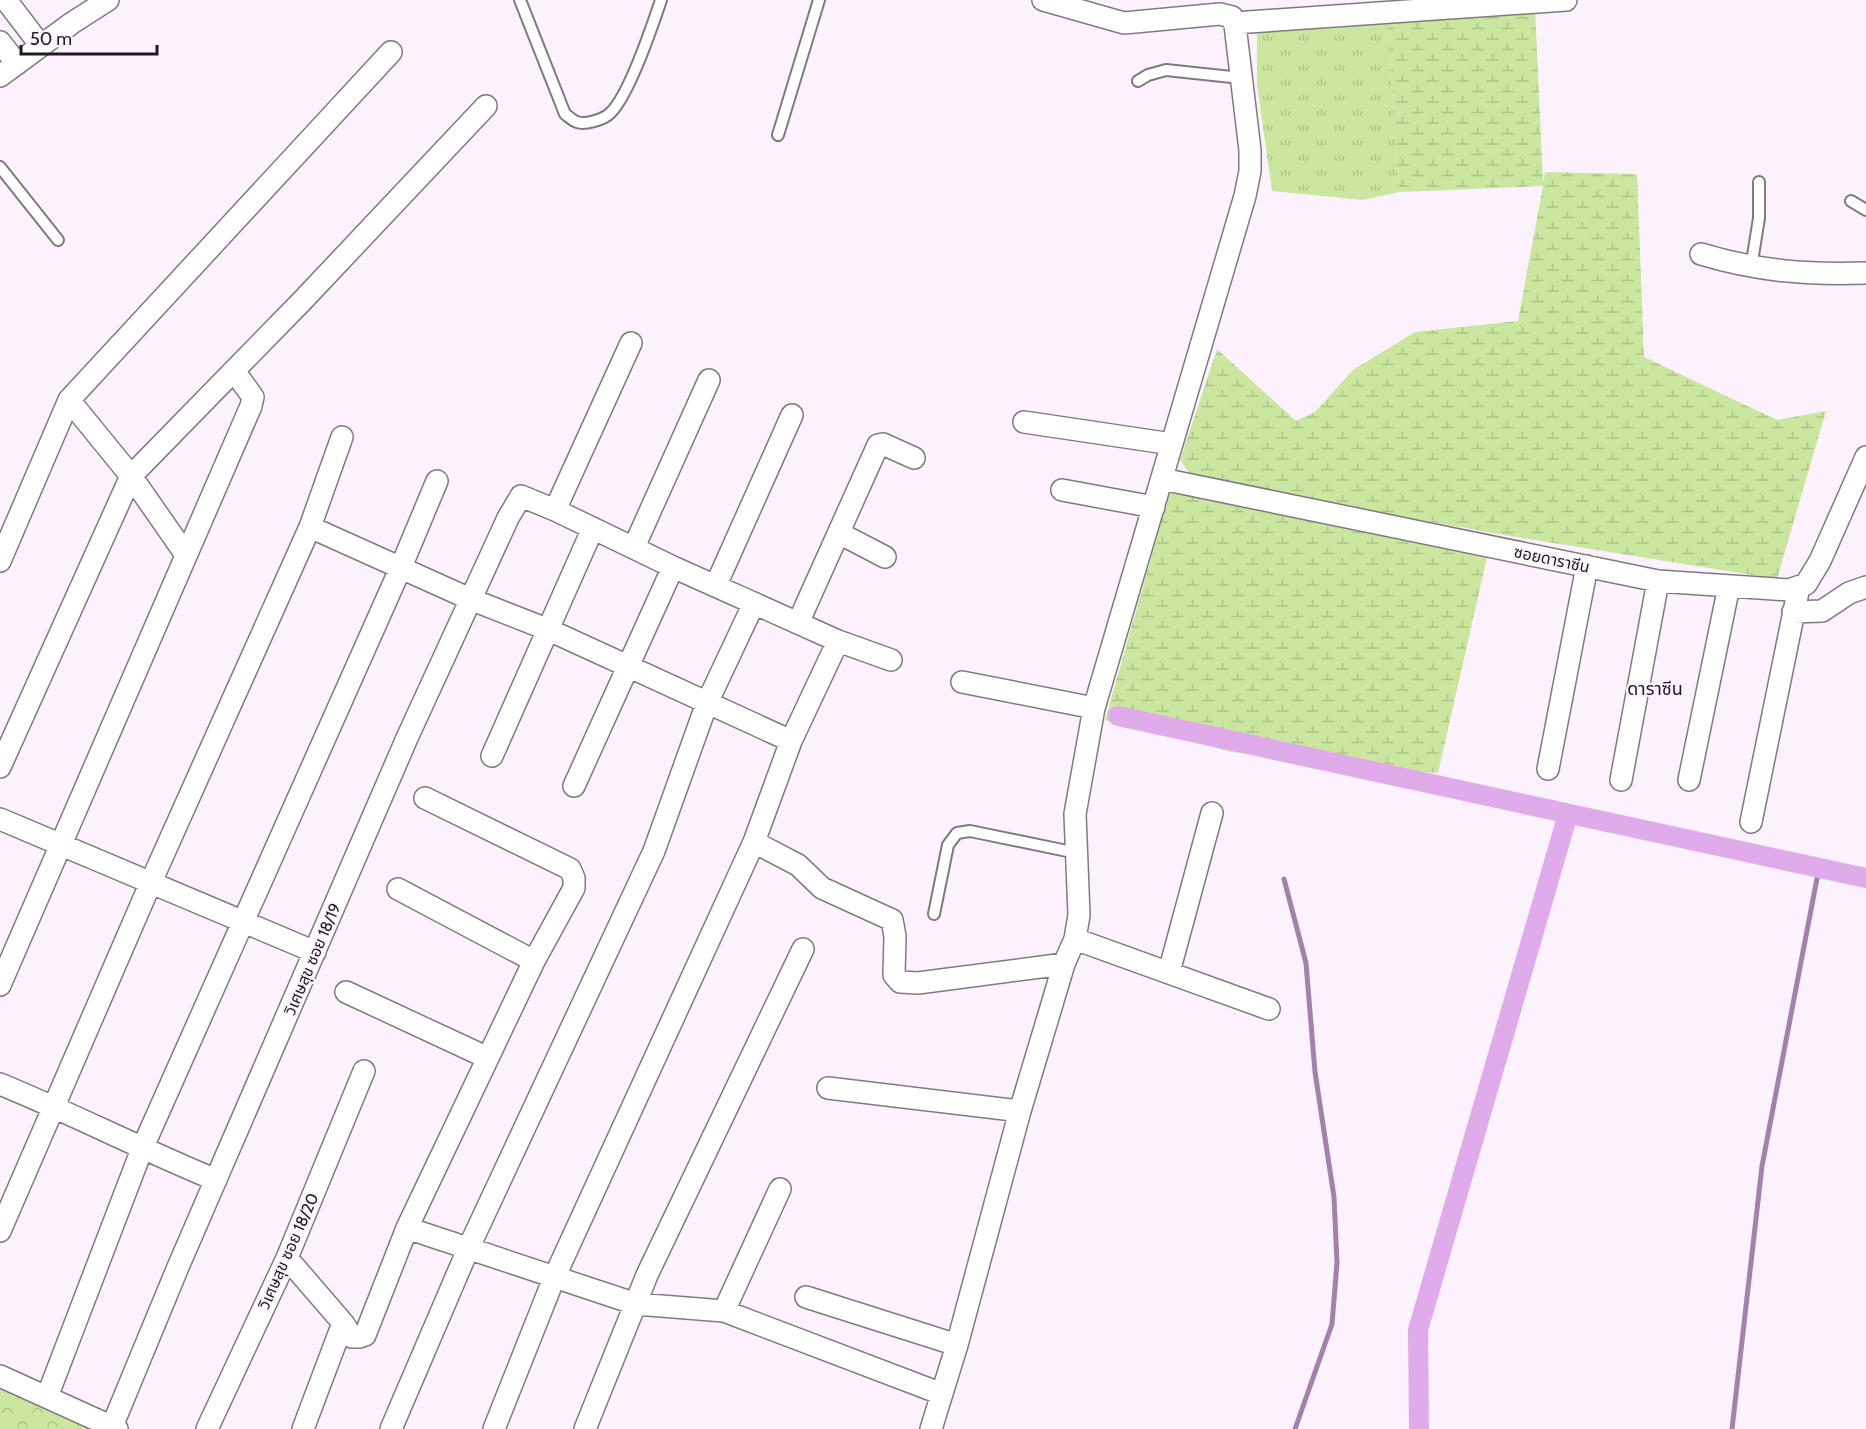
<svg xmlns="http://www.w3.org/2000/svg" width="1866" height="1429" font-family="Cabin,'Noto Sans Thai',sans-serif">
<defs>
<pattern id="grass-tufts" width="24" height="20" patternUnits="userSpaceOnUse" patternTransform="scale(1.5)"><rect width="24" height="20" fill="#cae69f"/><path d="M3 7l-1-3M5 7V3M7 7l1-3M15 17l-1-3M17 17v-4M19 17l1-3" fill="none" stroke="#adc588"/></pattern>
<pattern id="wetland-marsh" width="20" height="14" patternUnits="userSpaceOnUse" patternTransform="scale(1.5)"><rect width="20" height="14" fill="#cae69f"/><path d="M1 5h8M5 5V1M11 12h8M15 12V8" fill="none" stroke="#adc588"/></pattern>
<pattern id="park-crowns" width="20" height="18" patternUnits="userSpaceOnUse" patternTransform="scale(1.5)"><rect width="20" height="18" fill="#cae69f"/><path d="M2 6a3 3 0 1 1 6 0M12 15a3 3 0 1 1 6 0" fill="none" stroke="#adc588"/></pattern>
</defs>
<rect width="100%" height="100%" fill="#fcf2fd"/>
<path fill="url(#grass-tufts)" d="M1387,18L1399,192L1363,200L1272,191L1257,85V28Z"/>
<path fill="url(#wetland-marsh)" d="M1535,9L1543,182L1545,172L1637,174L1644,357L1777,420L1826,411L1777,579L1492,533L1193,478L1180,460L1217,349L1296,421L1315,412L1353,370L1415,332L1518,321L1543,186L1399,192L1387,18Z
M1170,492L1488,553L1438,773L1367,768L1232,752L1105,720Z"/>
<path fill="url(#park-crowns)" d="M0,1376L111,1429H0Z"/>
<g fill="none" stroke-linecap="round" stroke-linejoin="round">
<path stroke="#a680ad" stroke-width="5" d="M1284,879L1306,963L1315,1072L1334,1197L1337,1263L1332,1324L1295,1429
M1732,1429L1762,1166L1819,868"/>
<path stroke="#e0abea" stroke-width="20" d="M1118,716L1866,878
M1419,1429L1418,1330L1568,814"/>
<g stroke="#817982" stroke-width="14">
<path id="lane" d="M520,0L565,114C568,116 573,121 577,122C585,125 601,120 608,115C627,101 653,24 661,0
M1138,81L1148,75L1166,70L1241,78
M778,135L819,0
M0,167L58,240
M1851,201L1866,210
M1751,268L1759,218V182
M934,914L948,845L957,833L970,831L1077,853"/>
</g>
<g stroke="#817982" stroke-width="24">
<path id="street" d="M6,0L41,46
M1234,23L1566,0
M0,42L17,64
M0,76L72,23L108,0
M1701,254C1757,271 1808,275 1866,273
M1024,422L1172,444
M1162,479L1658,581L1789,590L1806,584L1820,561L1866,457
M1062,490L1154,507
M555,510L631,343
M310,527L470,599L549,630L791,741
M839,533L885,557
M634,547L709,380
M186,555L131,476L69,400L391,52
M0,561L69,400
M716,585L792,415
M1793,612L1822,611L1849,593L1866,587
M798,623L878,445L883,444L914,458
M838,641L891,660
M962,682L1094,708
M492,756L593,528
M0,767L131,476L303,300L486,106
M1548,769L1587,566
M1621,780L1658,581
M1689,780L1729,586
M574,786L673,567
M0,819L315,952
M1751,822L1799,587
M754,842L798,865L822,888L892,920L895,936L894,975L900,982L918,983L1064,964
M398,889L534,961
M1075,939L1269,1009
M1169,972L1212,813
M0,985L251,406L253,397L234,371
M346,992L488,1058
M0,1084C73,1114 143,1150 216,1180
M828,1088L1020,1111
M407,1228L636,1304L724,1311L942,1394
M0,1231L151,882L310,527L342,437
M287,1258L343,1323L352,1337H359L365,1335L407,1228L534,961L574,888V878L570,869L425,798
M806,1297L957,1345
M724,1311L780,1189
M0,1376L117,1429
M47,1397L142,1149L401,567L437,481
M111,1429L178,1267L407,738L508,518L521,496L555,510L673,567L838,641L791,741L754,842L554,1278L494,1429
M207,1429L287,1258L364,1071
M303,1429L343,1323
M391,1429L469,1247L654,851L707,703L754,603
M585,1429L647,1275L803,949
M931,1429L957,1345L1020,1111L1064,964L1075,939L1079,915L1075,814L1094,708L1245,196L1250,171V150L1235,25L1232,17L1220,14L1124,23L1043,0"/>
</g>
<use href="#lane" stroke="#fff" stroke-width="10"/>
<use href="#street" stroke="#fff" stroke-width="21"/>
</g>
<g text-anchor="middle" stroke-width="4.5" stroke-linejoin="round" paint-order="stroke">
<g font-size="16" fill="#1e1b1f" stroke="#fcf2fd">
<text transform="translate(1552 559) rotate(12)" y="6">ซอยดาราซีน</text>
<text transform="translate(312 959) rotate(-67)" y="6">วิเศษสุข ซอย 18/19</text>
<text transform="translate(288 1251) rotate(-66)" y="6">วิเศษสุข ซอย 18/20</text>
</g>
<g font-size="18" fill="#1e1b1f" stroke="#fcf2fd">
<text x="1655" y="695">ดาราซีน</text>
</g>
</g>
<path d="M21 45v9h136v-9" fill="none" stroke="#1e1b1f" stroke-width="3"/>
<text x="30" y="45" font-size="18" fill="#1e1b1f" stroke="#fcf2fd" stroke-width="4.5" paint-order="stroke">50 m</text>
</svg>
